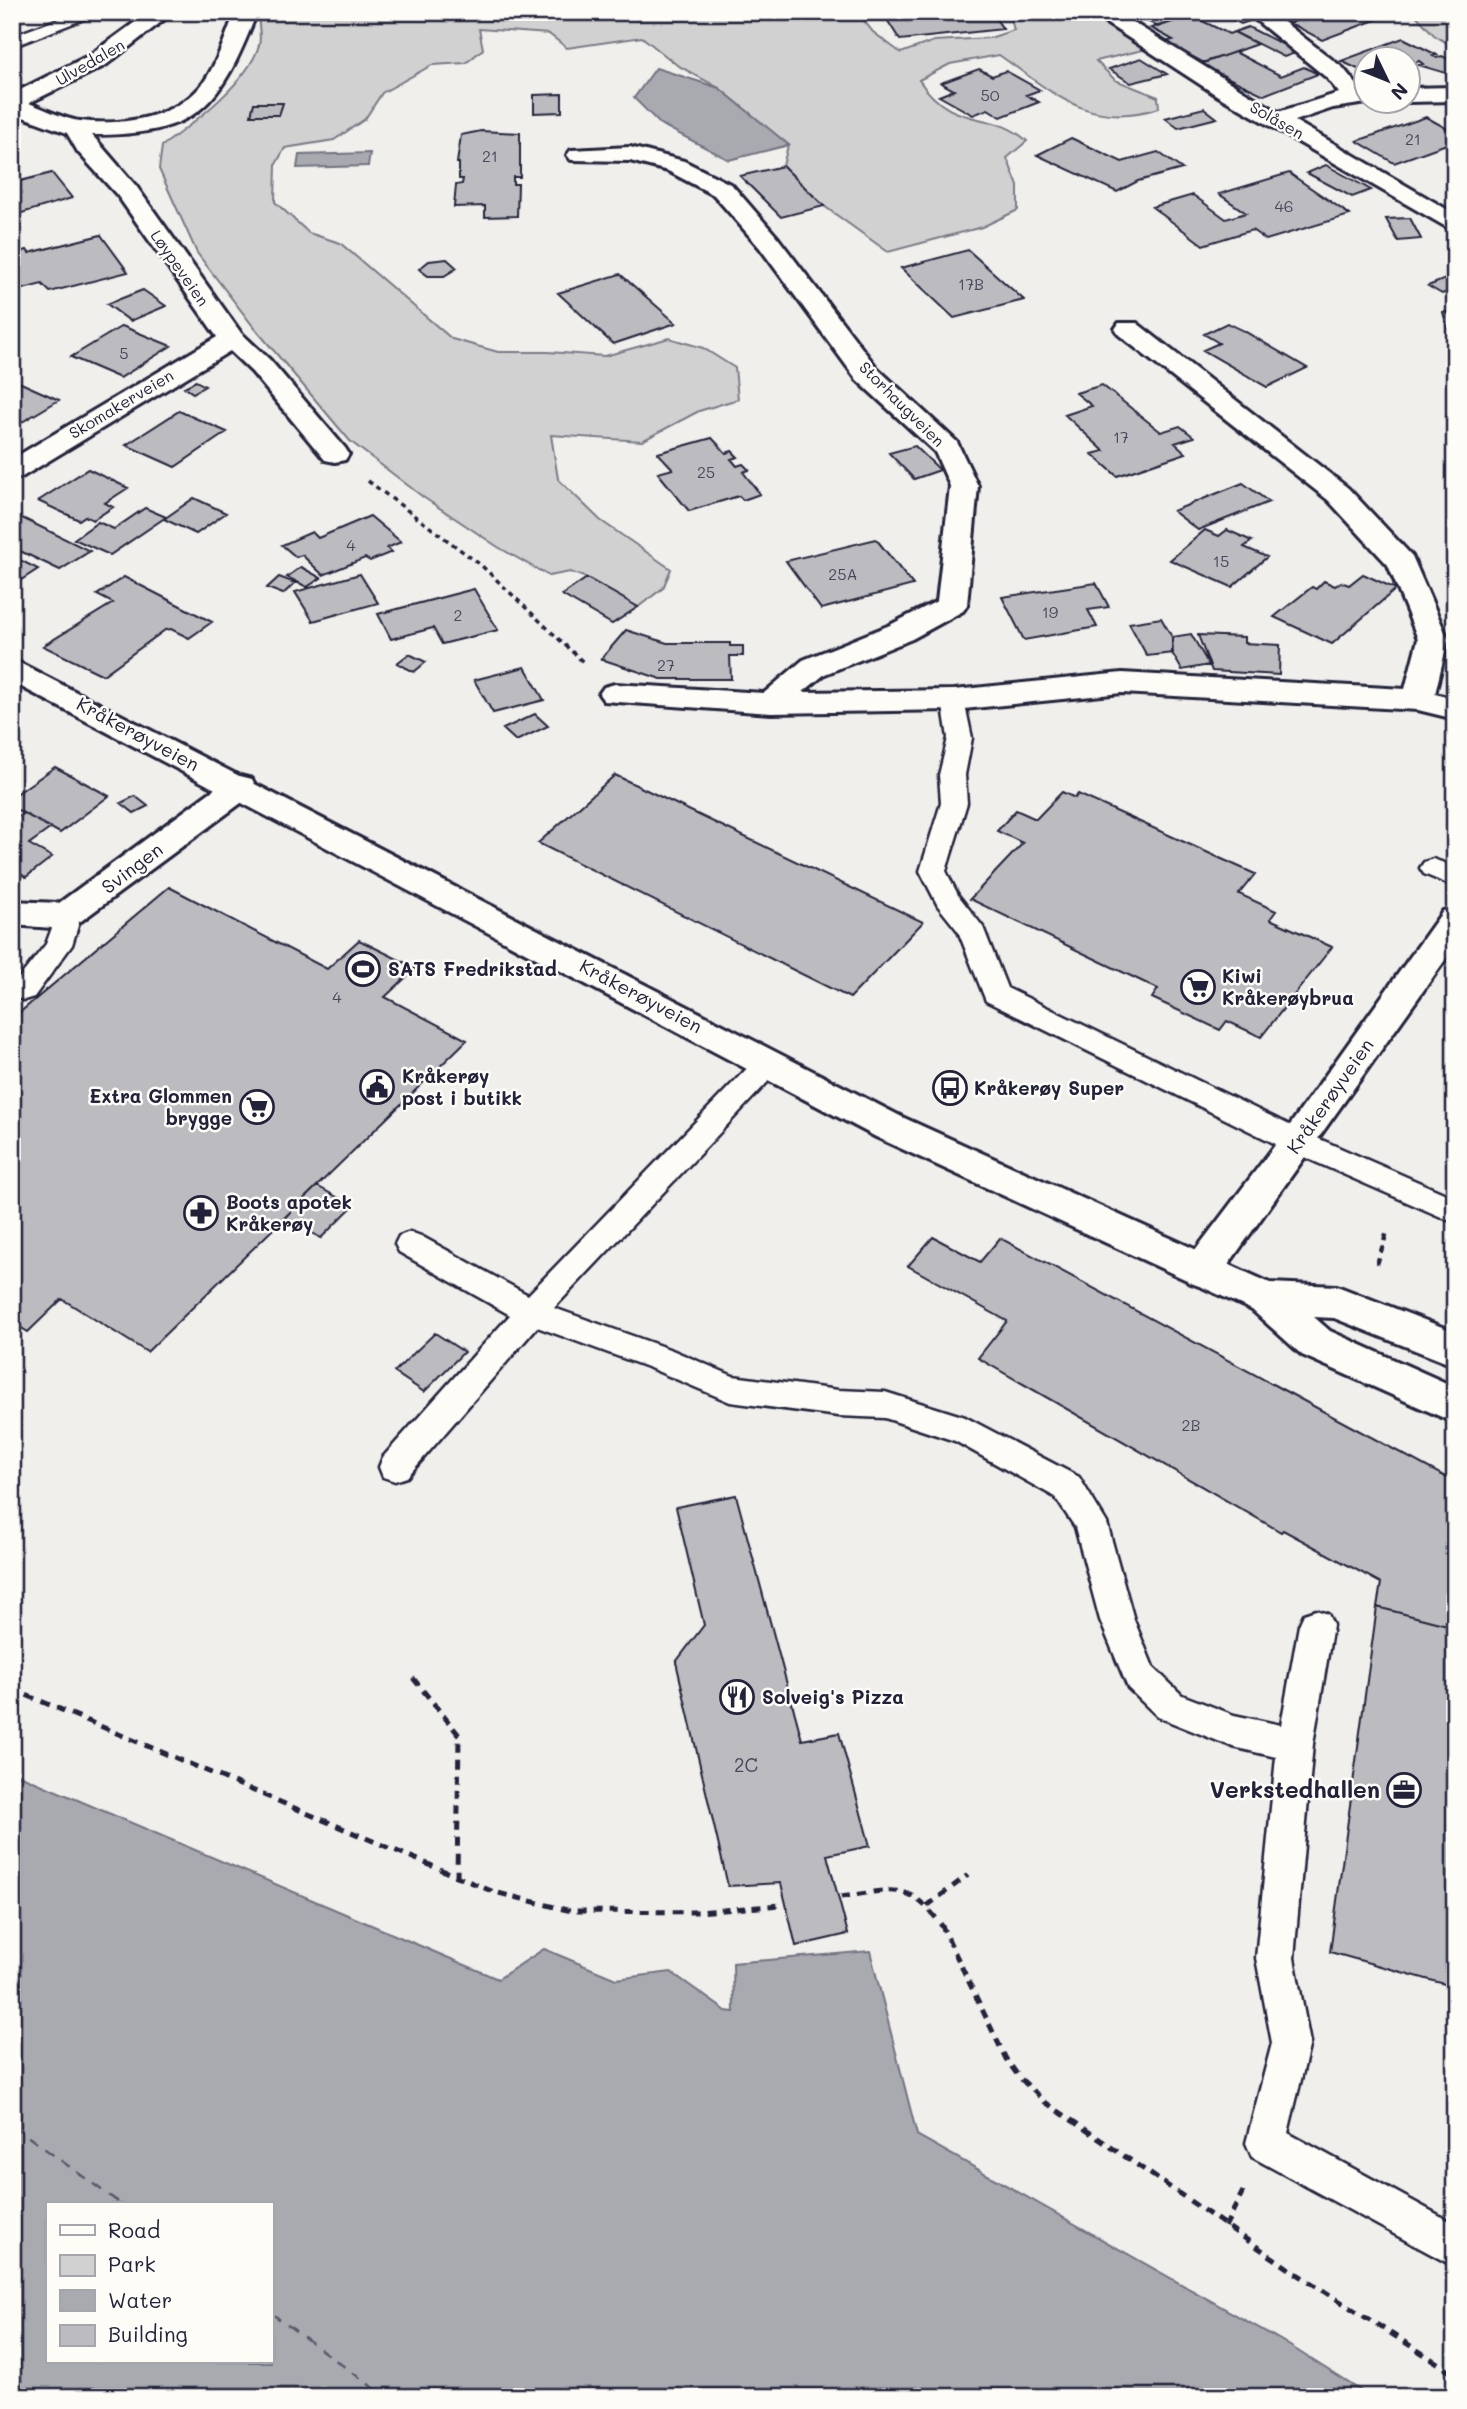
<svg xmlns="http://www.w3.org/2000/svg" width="1467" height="2409" font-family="Mali,sans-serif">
<rect width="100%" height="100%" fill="#f0efec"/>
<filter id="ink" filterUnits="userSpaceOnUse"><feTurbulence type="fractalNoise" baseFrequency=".0143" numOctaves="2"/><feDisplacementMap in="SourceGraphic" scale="14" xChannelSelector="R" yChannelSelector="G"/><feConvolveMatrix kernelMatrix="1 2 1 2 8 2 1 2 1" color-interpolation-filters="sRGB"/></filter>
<g filter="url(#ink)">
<path fill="#d2d1d1" stroke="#7a7a86" stroke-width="2" d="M259,12H857L873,32L901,53L934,41L990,38L1014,30L1009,12H1086L1147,49L1096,61L1115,80L1158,97L1159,108C1088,130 1054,93 999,55L950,64L919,80C953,132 992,108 1027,141L1007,158L1018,186V210L982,227L888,252L824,206L783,166L788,145L719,88L677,65L642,37L567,48L549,34L479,29L483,49L466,63L432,65L382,93L365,119L334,140L285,148L276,164L275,202L309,233L340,243L452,339L498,352H548L605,356L669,338L703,348L735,368L738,399L699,411L642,441L551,435L558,479L600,520L671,569L663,588L638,607L587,578L570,572L549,576L498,547L423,497L350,441L253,326L197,253L159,169L162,146C192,124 249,82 259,45C262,35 257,22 259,12Z
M1413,12H1455V48L1434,35Z"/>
<path fill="#a9a9b0" stroke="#737381" stroke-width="2" fill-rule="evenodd" d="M656,68L719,88L789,145L729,160L660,124L634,98Z
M370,153L368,166L297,168L299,155Z
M12,1772L498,1979L544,1949L616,1979L671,1972L726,2011L734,2012L733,1963L870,1951L917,2135L1282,2341L1371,2397H12ZM47,2204H271V2362H47Z"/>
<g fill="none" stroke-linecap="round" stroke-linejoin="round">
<path stroke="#58586a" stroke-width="2.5" stroke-dasharray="11 9" stroke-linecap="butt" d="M12,2125L121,2204
M271,2313L386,2397"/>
</g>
<path fill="#bcbcc0" stroke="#22223b" stroke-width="2" d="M882,12H991L1003,29L900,40Z
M1148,12H1201L1158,27L1144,19L1155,16Z
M1217,12H1241L1255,19L1241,24Z
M1320,12H1373L1383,17L1322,40L1290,23Z
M1192,16L1229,34L1234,32L1257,44L1204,63L1165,42L1173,40L1151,28Z
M1248,27L1298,52L1284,57L1234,32Z
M1403,38L1437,55L1433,56L1437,58L1442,56L1455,62V72L1449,74L1419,65L1423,64L1419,61L1408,66V60H1366V73L1341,61Z
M1235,52L1281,76L1304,67L1318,74L1264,95L1199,64Z
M1141,58L1167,74L1131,83L1109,69Z
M979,69L992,76L1006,71L1040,90L1026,95L1039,102L1001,117L988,109L973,115L939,96L954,90L941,83Z
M562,94V112L534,113V95Z
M254,103H283L279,115H251Z
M1204,108L1217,118L1178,128L1165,118Z
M1426,117L1455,133V141L1394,163L1357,141Z
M481,131L520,133V177H513V184H518L517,216L485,217V206L454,207L456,185L462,184L463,179H459V163H457L461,135Z
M1071,138L1122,162L1158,152L1182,169L1138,181L1117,192L1037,155Z
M1326,165L1371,190L1352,197L1307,173Z
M783,166L824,206L781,217L740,176Z
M52,173L72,198L12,216V183Z
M1289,173L1350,215L1266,240L1252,230L1203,245L1152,207L1193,195L1226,219L1246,213L1219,194Z
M1410,218L1421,239L1398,241L1386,219Z
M101,235L128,272L50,292L42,284L12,292V254L27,250L29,253Z
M968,250L1024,300L954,318L901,268Z
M447,259L457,268L444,276H428L419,269L429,261Z
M620,274L676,323L613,344L558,293Z
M1448,278L1455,281V289L1442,294L1428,286Z
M143,290L166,306L130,321L107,304Z
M1443,312L1455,313V352H1454Z
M1227,323L1244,331L1307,368L1267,387L1203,350L1219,343L1204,334Z
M122,326L171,346L120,378L71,357Z
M12,379L59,400L12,428Z
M196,381L205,386L193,393L184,387Z
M1102,385L1161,432L1180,426L1194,437L1175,443L1186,453L1117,476L1092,454L1104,451L1065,415L1092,406L1076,393Z
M179,411L227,432L175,467L126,445Z
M712,438L726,453L732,451L738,457L731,459L737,466L743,464L749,470L743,472L760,494L743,500L739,496L689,511L658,473L673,469L658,453Z
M915,446L940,470L914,479L889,453Z
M88,469L128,488L105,503L113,507L93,520L85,516L79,520L38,501Z
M1243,483L1269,502L1198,530L1173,511Z
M194,498L226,513L196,534L164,519Z
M145,508L166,517L110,555L74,539L98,522L114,529Z
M14,514L90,551L60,570L18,550L12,554Z
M370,516L401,542L387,548L392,552L370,561L365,558L323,575L302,555L296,557L282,545L312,532L318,538Z
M1205,530L1219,536L1227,530L1252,541L1244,547L1267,557L1232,587L1170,560Z
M876,539L913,585L821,609L786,561Z
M12,556L38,569L12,586Z
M301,567L321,578L307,587L287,577Z
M360,574L378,603L313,621L295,592Z
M1363,574L1396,589L1332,644L1274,617L1312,587L1316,589L1324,581L1335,586L1341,582L1349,585Z
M124,577L212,622L189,638L171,629L165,630L103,675L43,646L113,603L97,595Z
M279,577L295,583L283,594L267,588Z
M587,578L638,607L612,624L562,595Z
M1096,583L1109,607L1088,610L1097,627L1024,640L1002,597Z
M474,589L498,630L442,644L433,628L391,639L378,614Z
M1161,618L1172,637L1173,653L1147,656L1129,623Z
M626,630L667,643H730V646H743V656H730L731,679H661L601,659Z
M1191,634L1209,665L1182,670L1172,653V637Z
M1198,635L1244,637V643L1280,645L1279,675L1212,671Z
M409,654L426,662L414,672L397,663Z
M525,667L544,700L493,713L474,680Z
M535,714L548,726L516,741L503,729Z
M55,767L109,796L60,833L12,807V797Z
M615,775L923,922L850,998L538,843Z
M1062,792L1075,798L1078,794L1255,874L1239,894L1276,911L1270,919L1332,947L1261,1037L1227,1021L1220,1030L1152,998L1158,989L970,899L1023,843L997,831L1016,810L1036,819Z
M135,796L148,806L134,813L121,803Z
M23,813L51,828L29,844L52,857L26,877L12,869V821Z
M169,887L327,969L359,940L416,968L385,997L467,1040L147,1352L62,1299L28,1332L12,1322V1019Z
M317,1186L353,1206L321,1238L285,1217Z
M933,1237L980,1262L1000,1238L1455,1482V1627L1377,1607L1381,1583L1283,1530L1281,1532L978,1358L1007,1321L908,1266Z
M435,1333L464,1352L424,1392L394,1372Z
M736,1495L802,1740L839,1733L870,1846L827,1855L848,1934L796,1946L781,1883L728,1886L676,1662L704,1625L676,1507Z
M1377,1607L1455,1627V1987L1330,1952Z"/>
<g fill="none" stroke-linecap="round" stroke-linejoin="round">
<g stroke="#22223b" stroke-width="5">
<path id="service" d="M78,12H102L12,47V36Z
M954,692L963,695L972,738L965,775L967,803L946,871L958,895L983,927L1007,988L1308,1134L1455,1198V1223L1288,1150L986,1001L958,931L938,906L920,871L941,803L939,775L948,738L942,700L945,695Z
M1433,859L1455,867V887L1424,874L1420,868L1424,862Z
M69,904L78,906L82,913L72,945L34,997L24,1000L14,997L12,987L46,944L60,906Z
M769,1053L779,1056L783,1063L779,1070L554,1308L672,1350L733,1376L838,1390L885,1392L965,1417L1079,1477L1107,1523L1134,1620L1153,1667L1182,1695L1234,1715L1281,1725L1299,1625L1304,1614L1316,1610L1328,1614L1333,1625L1313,1744L1294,1958L1310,2043L1288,2133L1455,2224V2267L1252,2157L1246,2143L1272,2043L1256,1958L1276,1757L1233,1747L1158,1717L1128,1688L1100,1620L1075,1527L1055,1497L955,1441L885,1418L838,1416L730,1402L650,1368L537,1327L407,1477L395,1481L383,1477L379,1467L383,1457L510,1315L399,1252L395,1244L399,1236L410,1232L421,1236L528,1295L759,1056Z"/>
</g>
<g stroke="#22223b" stroke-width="6">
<path id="minor" d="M149,12H174L106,65L29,103C45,109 64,119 80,121C122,126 178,118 204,82C218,61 226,35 235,12H257C220,107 198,135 92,135L136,186L241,333L270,360L345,448L349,454L345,460L335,462L325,460L252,372L230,351L22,477L12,479V459L217,337L118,196L78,152L67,133L12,113V94L90,55Z
M1089,12H1116L1278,112L1339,93L1327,78L1246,12H1271L1343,68L1362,91L1366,90V102H1374L1333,108L1295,121L1455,214V232L1218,96Z
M1455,87V101L1408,102H1406L1408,88Z
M630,147L684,161L732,185L778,238L877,368L957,442L978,486L967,605L963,611L912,639L825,674L803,692L954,690L1122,673L1405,689L1418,639L1388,565L1328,500L1119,335L1115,329L1119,323H1137L1348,488L1412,556L1448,639L1435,694L1455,699V719L1418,710L1122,693L954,710L771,713L604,701L599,694L604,687L615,684L764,693L803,660L890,625L937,601L950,486L935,452L857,380L760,248L714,195L668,171L630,161L571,160L567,155L571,150Z
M240,776L252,779L256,787L252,795L81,921L52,928L12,925V901L59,903L228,779Z
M1455,908V946L1216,1282L1202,1287L1188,1282L1182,1271L1188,1260L1285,1132L1443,911Z"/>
</g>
<g stroke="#22223b" stroke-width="6">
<path id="primary" d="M12,659L902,1117L1270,1283L1337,1286L1455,1332V1366L1334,1318L1314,1317L1330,1331L1455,1387V1423L1302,1355L1252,1310L876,1137L12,682Z"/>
</g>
<path stroke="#22223b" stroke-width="3.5" stroke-dasharray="5 4.5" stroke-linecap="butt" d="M368,481L482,566L583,662"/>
<path stroke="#22223b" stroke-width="4.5" stroke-dasharray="7 5" stroke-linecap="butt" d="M1377,1264L1387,1232"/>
<path stroke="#22223b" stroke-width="5" stroke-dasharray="9 7" stroke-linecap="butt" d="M413,1678L459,1735L457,1877
M12,1689L494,1892L571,1911L700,1912L781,1905
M841,1897C892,1890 908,1879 942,1926L1006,2059L1019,2077L1045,2102L1294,2272L1455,2374
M927,1906L968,1875
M1225,2227L1243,2191"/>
<use href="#service" fill="#fdfcf7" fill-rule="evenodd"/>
<use href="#minor" fill="#fdfcf7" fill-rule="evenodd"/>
<use href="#primary" fill="#fdfcf7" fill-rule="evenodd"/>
</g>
</g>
<defs>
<g id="stadium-ring" transform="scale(1.75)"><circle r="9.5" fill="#fdfcf7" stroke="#22223b" stroke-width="1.5"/><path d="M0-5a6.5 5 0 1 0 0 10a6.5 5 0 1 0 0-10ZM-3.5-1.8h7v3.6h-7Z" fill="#22223b"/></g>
<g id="supermarket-ring" transform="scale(1.75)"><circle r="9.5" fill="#fdfcf7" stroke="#22223b" stroke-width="1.5"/><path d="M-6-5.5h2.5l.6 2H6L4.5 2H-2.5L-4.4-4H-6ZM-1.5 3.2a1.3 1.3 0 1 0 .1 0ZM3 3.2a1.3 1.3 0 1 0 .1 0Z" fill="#22223b"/></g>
<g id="civic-ring" transform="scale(1.75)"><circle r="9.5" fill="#fdfcf7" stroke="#22223b" stroke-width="1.5"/><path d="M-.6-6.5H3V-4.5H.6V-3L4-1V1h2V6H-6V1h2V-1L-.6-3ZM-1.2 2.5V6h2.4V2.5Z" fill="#22223b"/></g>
<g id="bus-ring" transform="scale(1.75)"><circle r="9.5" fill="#fdfcf7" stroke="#22223b" stroke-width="1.5"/><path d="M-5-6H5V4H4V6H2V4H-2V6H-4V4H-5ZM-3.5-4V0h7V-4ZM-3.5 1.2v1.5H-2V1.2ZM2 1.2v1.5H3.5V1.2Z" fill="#22223b"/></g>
<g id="pharmacy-ring" transform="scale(1.75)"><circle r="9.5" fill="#fdfcf7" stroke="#22223b" stroke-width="1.5"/><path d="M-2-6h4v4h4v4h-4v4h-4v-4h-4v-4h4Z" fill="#22223b"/></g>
<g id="restaurant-ring" transform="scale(1.75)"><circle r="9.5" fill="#fdfcf7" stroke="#22223b" stroke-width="1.5"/><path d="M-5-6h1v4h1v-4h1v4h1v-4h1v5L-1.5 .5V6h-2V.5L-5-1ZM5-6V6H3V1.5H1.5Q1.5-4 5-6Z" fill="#22223b"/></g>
<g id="office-ring" transform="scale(1.75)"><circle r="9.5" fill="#fdfcf7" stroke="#22223b" stroke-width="1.5"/><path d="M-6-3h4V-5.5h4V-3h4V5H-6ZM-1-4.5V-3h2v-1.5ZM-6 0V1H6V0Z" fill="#22223b"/></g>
</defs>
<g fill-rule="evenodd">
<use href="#stadium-ring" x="363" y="969"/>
<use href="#supermarket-ring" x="1198" y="987"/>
<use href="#civic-ring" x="377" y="1087"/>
<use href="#bus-ring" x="950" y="1088"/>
<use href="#supermarket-ring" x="257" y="1107"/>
<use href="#pharmacy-ring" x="201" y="1213"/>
<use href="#restaurant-ring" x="737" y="1697"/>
<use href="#office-ring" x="1404" y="1790"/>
</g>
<g text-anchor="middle" stroke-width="5" stroke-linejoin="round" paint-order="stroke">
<g font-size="16" fill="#22223b" stroke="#fdfcf7">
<text transform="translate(90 62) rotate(-30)" y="6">Ulvedalen</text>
<text transform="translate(1277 120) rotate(30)" y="6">Solåsen</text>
<text transform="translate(180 268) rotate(55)" y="6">Løypeveien</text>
<text transform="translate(121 404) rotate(-31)" y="6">Skomakerveien</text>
<text transform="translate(902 404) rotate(45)" y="6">Storhaugveien</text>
</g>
<g font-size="16" fill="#48485c">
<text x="990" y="101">50</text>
<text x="1413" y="145">21</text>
<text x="490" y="162">21</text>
<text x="1284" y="212">46</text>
<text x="971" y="290">17B</text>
<text x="124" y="359">5</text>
<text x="1121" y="443">17</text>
<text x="706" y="478">25</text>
<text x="351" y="551">4</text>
<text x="1221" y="567">15</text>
<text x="843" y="580">25A</text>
<text x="1050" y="618">19</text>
<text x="458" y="621">2</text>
<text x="666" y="671">27</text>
<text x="337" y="1003">4</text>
<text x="1191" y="1431">2B</text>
</g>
<g font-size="19" fill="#22223b" stroke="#fdfcf7">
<text transform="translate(138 734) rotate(28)" y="7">Kråkerøyveien</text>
<text transform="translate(132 868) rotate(-37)" y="7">Svingen</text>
<text transform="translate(641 996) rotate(28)" y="7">Kråkerøyveien</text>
<text transform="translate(1330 1096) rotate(-55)" y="7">Kråkerøyveien</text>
</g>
<g font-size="19" font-weight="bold" fill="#22223b" stroke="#fdfcf7" text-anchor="start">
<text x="388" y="976">SATS Fredrikstad</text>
<text x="1222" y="983">Kiwi<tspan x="1222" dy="22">Kråkerøybrua</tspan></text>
<text x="402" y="1083">Kråkerøy<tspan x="402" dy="22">post i butikk</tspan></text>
<text x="974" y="1095">Kråkerøy Super</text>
<text x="232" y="1103" text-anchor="end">Extra Glommen<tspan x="232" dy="22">brygge</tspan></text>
<text x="226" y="1209">Boots apotek<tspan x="226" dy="22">Kråkerøy</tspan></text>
<text x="762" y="1704">Solveig's Pizza</text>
</g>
<g font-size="19" fill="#48485c">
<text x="746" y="1772">2C</text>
</g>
<g font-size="23" font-weight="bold" fill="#22223b" stroke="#fdfcf7" text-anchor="end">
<text x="1380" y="1798">Verkstedhallen</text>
</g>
</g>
<rect width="1467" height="2409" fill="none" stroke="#fdfcf7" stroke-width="42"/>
<rect x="21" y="21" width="1425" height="2367" fill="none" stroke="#22223b" stroke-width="2.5" filter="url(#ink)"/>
<rect x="46" y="2202" width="228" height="161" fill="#fdfcf7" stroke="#a5a5ac" stroke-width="2"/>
<rect x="60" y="2225" width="35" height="10" fill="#fdfcf7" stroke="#a5a5ac" stroke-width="2"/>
<text x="108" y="2238" font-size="21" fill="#22223b">Road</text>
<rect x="60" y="2255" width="35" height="21" fill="#d2d1d1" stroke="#a5a5ac" stroke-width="2"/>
<text x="108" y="2272" font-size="21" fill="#22223b">Park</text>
<rect x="60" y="2290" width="35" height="21" fill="#a9a9b0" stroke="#a5a5ac" stroke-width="2"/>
<text x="108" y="2308" font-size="21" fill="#22223b">Water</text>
<rect x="60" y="2325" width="35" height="21" fill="#bcbcc0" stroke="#a5a5ac" stroke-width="2"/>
<text x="108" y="2342" font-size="21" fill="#22223b">Building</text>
<g transform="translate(1387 80) rotate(133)"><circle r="33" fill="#fdfcf7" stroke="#a5a5ac" stroke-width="2"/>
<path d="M0-5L12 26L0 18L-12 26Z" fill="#22223b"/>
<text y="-10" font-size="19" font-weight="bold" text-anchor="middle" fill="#22223b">N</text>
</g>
</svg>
